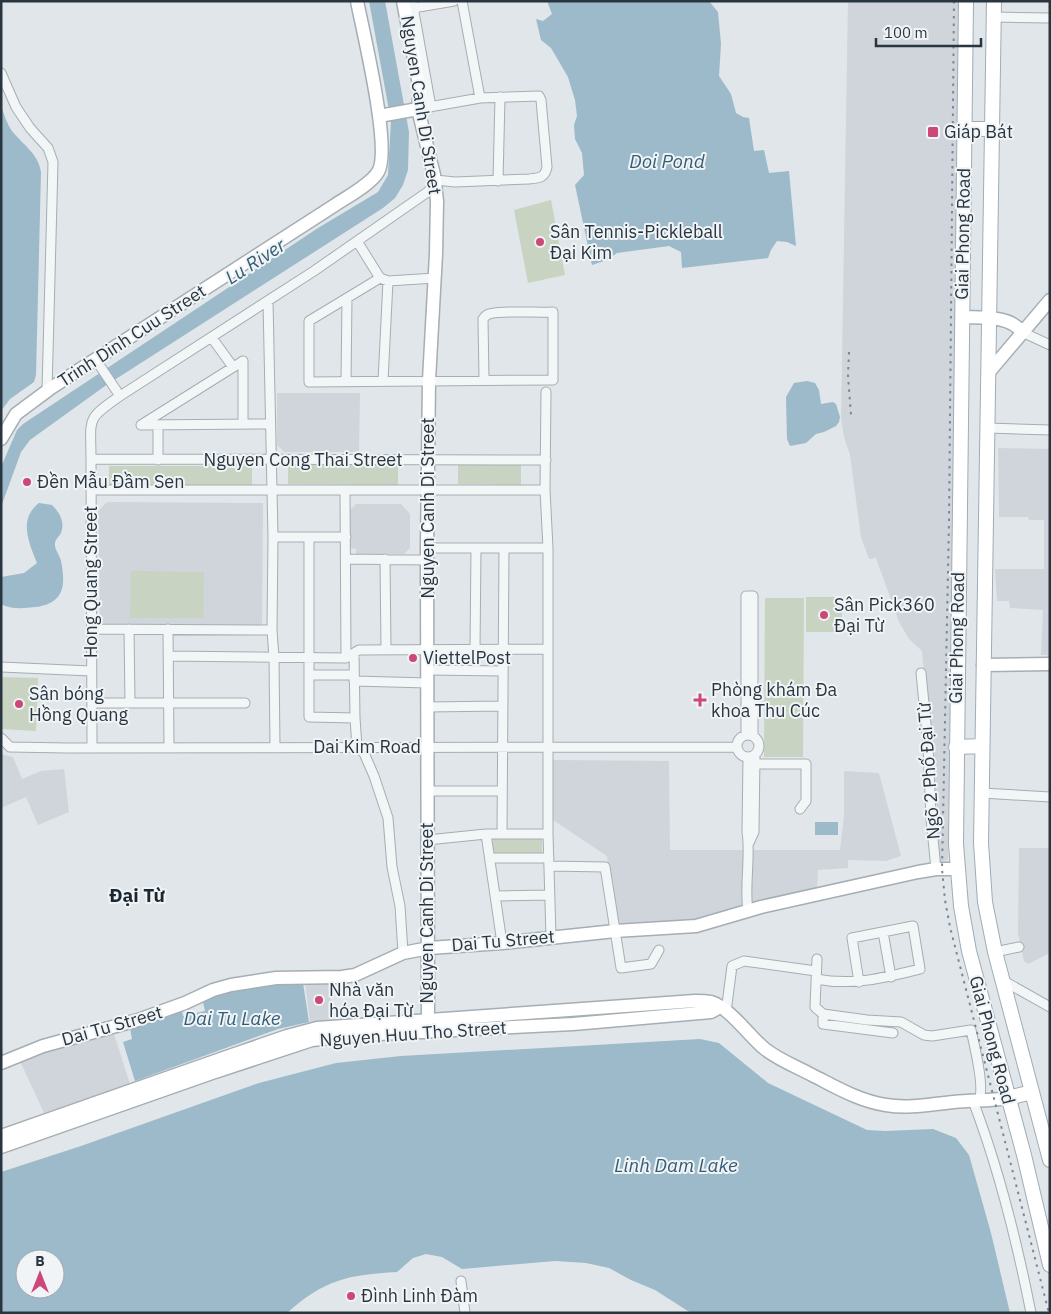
<svg xmlns="http://www.w3.org/2000/svg" width="1051" height="1314" font-family="'IBM Plex Sans',sans-serif">
<rect width="100%" height="100%" fill="#e0e6e9"/>
<path fill="#cfd5db" d="M848,1H960L948,860L937,862L934,784L922,651L909,639L899,622L876,558L869,559L861,537L850,455L844,437L841,419Z
M277,393H360L359,452H284L277,445Z
M998,448L1050,449V658L1047,655H1041L1043,610L1010,608L1009,601H997L995,569H1044V520H1029L1028,517H999Z
M107,502L263,503L262,625L100,624L98,511Z
M356,504H401L410,514V548L404,554H356V549L349,548V511Z
M1,754L13,757L22,779L41,771L64,769L69,812L38,825L26,797L1,808Z
M553,760L669,761L670,850H840L844,816V771L879,773L901,856L886,861L848,860V868L818,870L817,889L702,919L617,925L607,856L553,820Z
M1019,848H1050V953L1028,964L1024,961L1018,934Z
M329,980L332,1019L310,1022L305,982Z
M113,1031L130,1084L44,1113L19,1059Z"/>
<path fill="#c9d3c2" d="M551,200L565,275L528,283L514,210Z
M288,464L398,465V485L288,484Z
M458,465H521V485L458,484Z
M109,466H252V486H109Z
M131,571L204,572L203,618H130Z
M806,597H842V632H806Z
M765,598H804L803,757H764Z
M1,677L38,678L36,731L1,729Z
M542,837V853L493,854V838Z"/>
<path fill="#9cbac9" fill-rule="evenodd" d="M369,1H385L409,132L408,170L403,185L395,198L383,208L105,386L41,432L30,440L21,452L1,507V467L17,430L23,424L318,228L378,192L388,175L391,121Z
M547,1H709L718,12L721,44L719,76L731,94L736,113L743,117L749,118L754,151L764,150L769,173L789,171L796,246L787,242L777,241L771,250L768,258L682,268L681,252L669,246L617,253L607,260L592,265L575,185L584,175L582,153L575,139L574,125L577,116L575,100L568,77L551,48L541,40L536,19L543,21L552,14Z
M1,106C4,114 7,124 12,131C23,145 38,153 41,172L36,375L34,382L10,399L1,411Z
M807,381L815,383L819,390L821,404L833,402L836,404L840,417L839,422L836,426L824,432L816,434L806,443L790,446L787,439L786,397L794,383Z
M39,503L52,505C60,513 65,522 61,533C59,537 56,538 55,543C54,549 60,555 61,561C66,586 64,603 36,607C25,608 11,610 1,604V577L24,573L37,563C29,543 18,519 39,503Z
M815,822H838V835H815Z
M267,983H303L309,1022L278,1029L135,1081L123,1042L132,1039L130,1028L182,1011L183,1016L205,1011L203,1002L218,995Z
M700,1039L719,1043L768,1083L867,1130L885,1131L933,1129L956,1138L969,1155L991,1233L1010,1313H691L655,1290L631,1280L609,1268L586,1263L555,1261L462,1269L442,1257L426,1254L413,1258L397,1272C348,1275 325,1279 287,1313H1V1172L81,1146L259,1083L336,1063L401,1056ZM25,1259H55V1289H25Z"/>
<g fill="none" stroke-linecap="round" stroke-linejoin="round">
<g stroke="#a5aeb3" stroke-width="11">
<path id="street" d="M412,1L431,107
M462,1L480,98
M413,8L454,1
M994,17L1050,18
M1,73L16,107L30,128L48,148L53,162L47,391
M498,181L500,97
M357,241L380,278L388,281L435,278
M380,278L309,321V382L553,380V312C538,313 501,310 489,314C486,315 485,316 483,319L484,379
M268,301L273,537L272,630L274,658L275,748
M1022,332L1050,345
M212,338L233,367
M96,360L120,396
M243,361V424
M346,381L347,298
M383,381L388,281
M546,392L545,490L548,548V834L551,937
M141,425L270,424
M141,425L243,361
M988,428L1050,430
M91,459L546,460
M158,460V425
M91,490H545
M345,491L346,658
M273,537H346
M309,537V717L355,718
M427,548H548
M346,559L427,560
M385,559L386,650
M91,629L272,630
M129,629L130,703
M168,629L169,748
M475,649L476,548
M354,653L355,718L357,747L364,753L374,776L388,818L392,867L400,906L403,953
M168,656L346,658L359,650L547,649
M1,667L91,671
M428,670L503,671
M921,673L928,745L931,819L936,869
M309,675H354
M354,681L428,683
M92,703H245
M427,707L503,706
M737 746a11 11 0 1 1 22 0a11 11 0 1 1-22 0Z
M746,735V596H753V736
M1,738L10,747L67,748L736,747
M92,748L91,459C91,418 85,420 120,396L314,271L429,191L435,180L455,182L529,179C539,178 545,178 547,167L541,100L539,96L480,98L418,109
M748,757L747,832C751,858 744,885 748,911
M755,764H806V801L800,809
M427,791H502
M982,793L1050,797
M486,834L502,943
M502,834L504,548
M427,840L486,834H548
M749,843L754,832L755,755
M490,858H549
M549,866L605,867L621,968L651,964L659,950
M495,896L549,895
M883,932L891,977
M995,952L1019,947
M817,959L815,1007L823,1014L867,1020L901,1022L924,1035L932,1036L971,1030C974,1044 986,1091 978,1101
M816,979C853,986 884,978 920,969L913,926L852,938L859,982
M1002,980L1050,1007
M726,1012L732,966L744,961L816,971
M823,1014V1024L893,1033
M973,1101C999,1169 1017,1242 1031,1313
M461,1281L465,1313"/>
</g>
<g stroke="#a5aeb3" stroke-width="15">
<path id="secondary" d="M403,1L420,90L418,109L434,175L437,201L436,254L429,380L427,548L428,1032
M379,116L418,109
M962,317C981,318 1009,315 1022,332
M989,372L1050,300
M1,439L16,414L51,388L335,205C347,197 371,184 378,172C392,150 363,32 357,1
M983,665L1050,664
M1,1063L43,1046L138,1020L185,1003L213,990L231,985L276,978L342,977L355,975L403,953L429,948L502,943L615,931L696,926L761,907L918,872L936,869H958
M1,1136L235,1054L287,1036L317,1028L695,1001C700,1001 706,1001 711,1002C729,1007 750,1037 765,1049C779,1060 797,1067 812,1075C836,1087 859,1101 886,1105C909,1109 932,1104 954,1102C972,1100 990,1101 1008,1098
M1,1147L212,1073L312,1040L359,1035L573,1024L711,1012L720,1007"/>
</g>
<g stroke="#a0acb5" stroke-width="16">
<path id="primary" d="M966,1L956,844L961,906L969,951L1024,1155L1050,1265
M994,1L981,843L985,902L995,952L1050,1160
M964,129H992
M956,747L982,746
M1008,1098L1032,1092"/>
</g>
<use href="#street" stroke="#f3f6f7" stroke-width="9"/>
<use href="#secondary" stroke="#fff" stroke-width="12"/>
<use href="#primary" stroke="#fff" stroke-width="14"/>
<path stroke="#7a8892" stroke-width="2" stroke-dasharray="2.5 5" stroke-linecap="butt" d="M954,1L949,521L942,869L945,900L950,927L1049,1313
M849,352L848,376L851,415"/>
</g>
<g fill="#cc4876" stroke="#f0f4f7" stroke-width="2">
<rect x="927" y="126" width="12" height="12" rx="2.5"/>
<circle cx="540" cy="242" r="5"/>
<circle cx="27" cy="482" r="5"/>
<circle cx="824" cy="615" r="5"/>
<circle cx="413" cy="658" r="5"/>
<path d="M697.5 692.5h5v5h5v5h-5v5h-5v-5h-5v-5h5z"/>
<circle cx="19" cy="704" r="5"/>
<circle cx="319" cy="1000" r="5"/>
<circle cx="351" cy="1296" r="5"/>
</g>
<g text-anchor="middle" stroke-width="4" stroke-linejoin="round" paint-order="stroke">
<g font-size="18" fill="#293640" stroke="#f0f4f7">
<text transform="translate(421 105) rotate(81)" y="6">Nguyen Canh Di Street</text>
<text transform="translate(963 234) rotate(-89)" y="6">Giai Phong Road</text>
<text transform="translate(132 336) rotate(-33)" y="6">Trinh Dinh Cuu Street</text>
<text x="303" y="466">Nguyen Cong Thai Street</text>
<text transform="translate(428 508) rotate(-90)" y="6">Nguyen Canh Di Street</text>
<text transform="translate(91 582) rotate(-90)" y="6">Hong Quang Street</text>
<text transform="translate(957 638) rotate(-89)" y="6">Giai Phong Road</text>
<text x="367" y="753">Dai Kim Road</text>
<text transform="translate(929 771) rotate(-94)" y="6">Ngõ 2 Phố Đại Từ</text>
<text transform="translate(427 913) rotate(-90)" y="6">Nguyen Canh Di Street</text>
<text transform="translate(503 941) rotate(-5)" y="6">Dai Tu Street</text>
<text transform="translate(112 1026) rotate(-16)" y="6">Dai Tu Street</text>
<text transform="translate(413 1034) rotate(-4)" y="6">Nguyen Huu Tho Street</text>
<text transform="translate(992 1040) rotate(75)" y="6">Giai Phong Road</text>
</g>
<g font-size="18" fill="#293640" stroke="#f0f4f7" text-anchor="start">
<text x="944" y="138">Giáp Bát</text>
<text x="550" y="238">Sân Tennis-Pickleball<tspan x="550" dy="21">Đại Kim</tspan></text>
<text x="37" y="488">Đền Mẫu Đầm Sen</text>
<text x="834" y="611">Sân Pick360<tspan x="834" dy="21">Đại Từ</tspan></text>
<text x="423" y="664">ViettelPost</text>
<text x="711" y="696">Phòng khám Đa<tspan x="711" dy="21">khoa Thu Cúc</tspan></text>
<text x="29" y="700">Sân bóng<tspan x="29" dy="21">Hồng Quang</tspan></text>
<text x="329" y="996">Nhà văn<tspan x="329" dy="21">hóa Đại Từ</tspan></text>
<text x="361" y="1302">Đình Linh Đàm</text>
</g>
<g font-size="19" font-style="italic" fill="#345d74" stroke="#f0f4f7">
<text x="667" y="168">Doi Pond</text>
<text transform="translate(255 261) rotate(-33)" y="7">Lu River</text>
<text x="232" y="1025">Dai Tu Lake</text>
<text x="676" y="1172">Linh Dam Lake</text>
</g>
<g font-size="19" font-weight="bold" fill="#1b2731" stroke="#f0f4f7">
<text x="137" y="902">Đại Từ</text>
</g>
</g>
<rect width="1051" height="1314" fill="none" stroke="#293640" stroke-width="5"/>
<g transform="translate(40 1274)"><circle r="24" fill="#f0f4f7" stroke="#a0a8ae"/>
<path d="M0-4L9 19L0 12L-9 19Z" fill="#cc4876"/>
<text y="-8" font-size="14" font-weight="bold" text-anchor="middle" fill="#293640">B</text>
</g>
<path d="M876 38v8h105v-8" fill="none" stroke="#293640" stroke-width="2.5"/>
<text x="884" y="38" font-size="15" fill="#293640" stroke="#f0f4f7" stroke-width="4" paint-order="stroke">100 m</text>
</svg>
